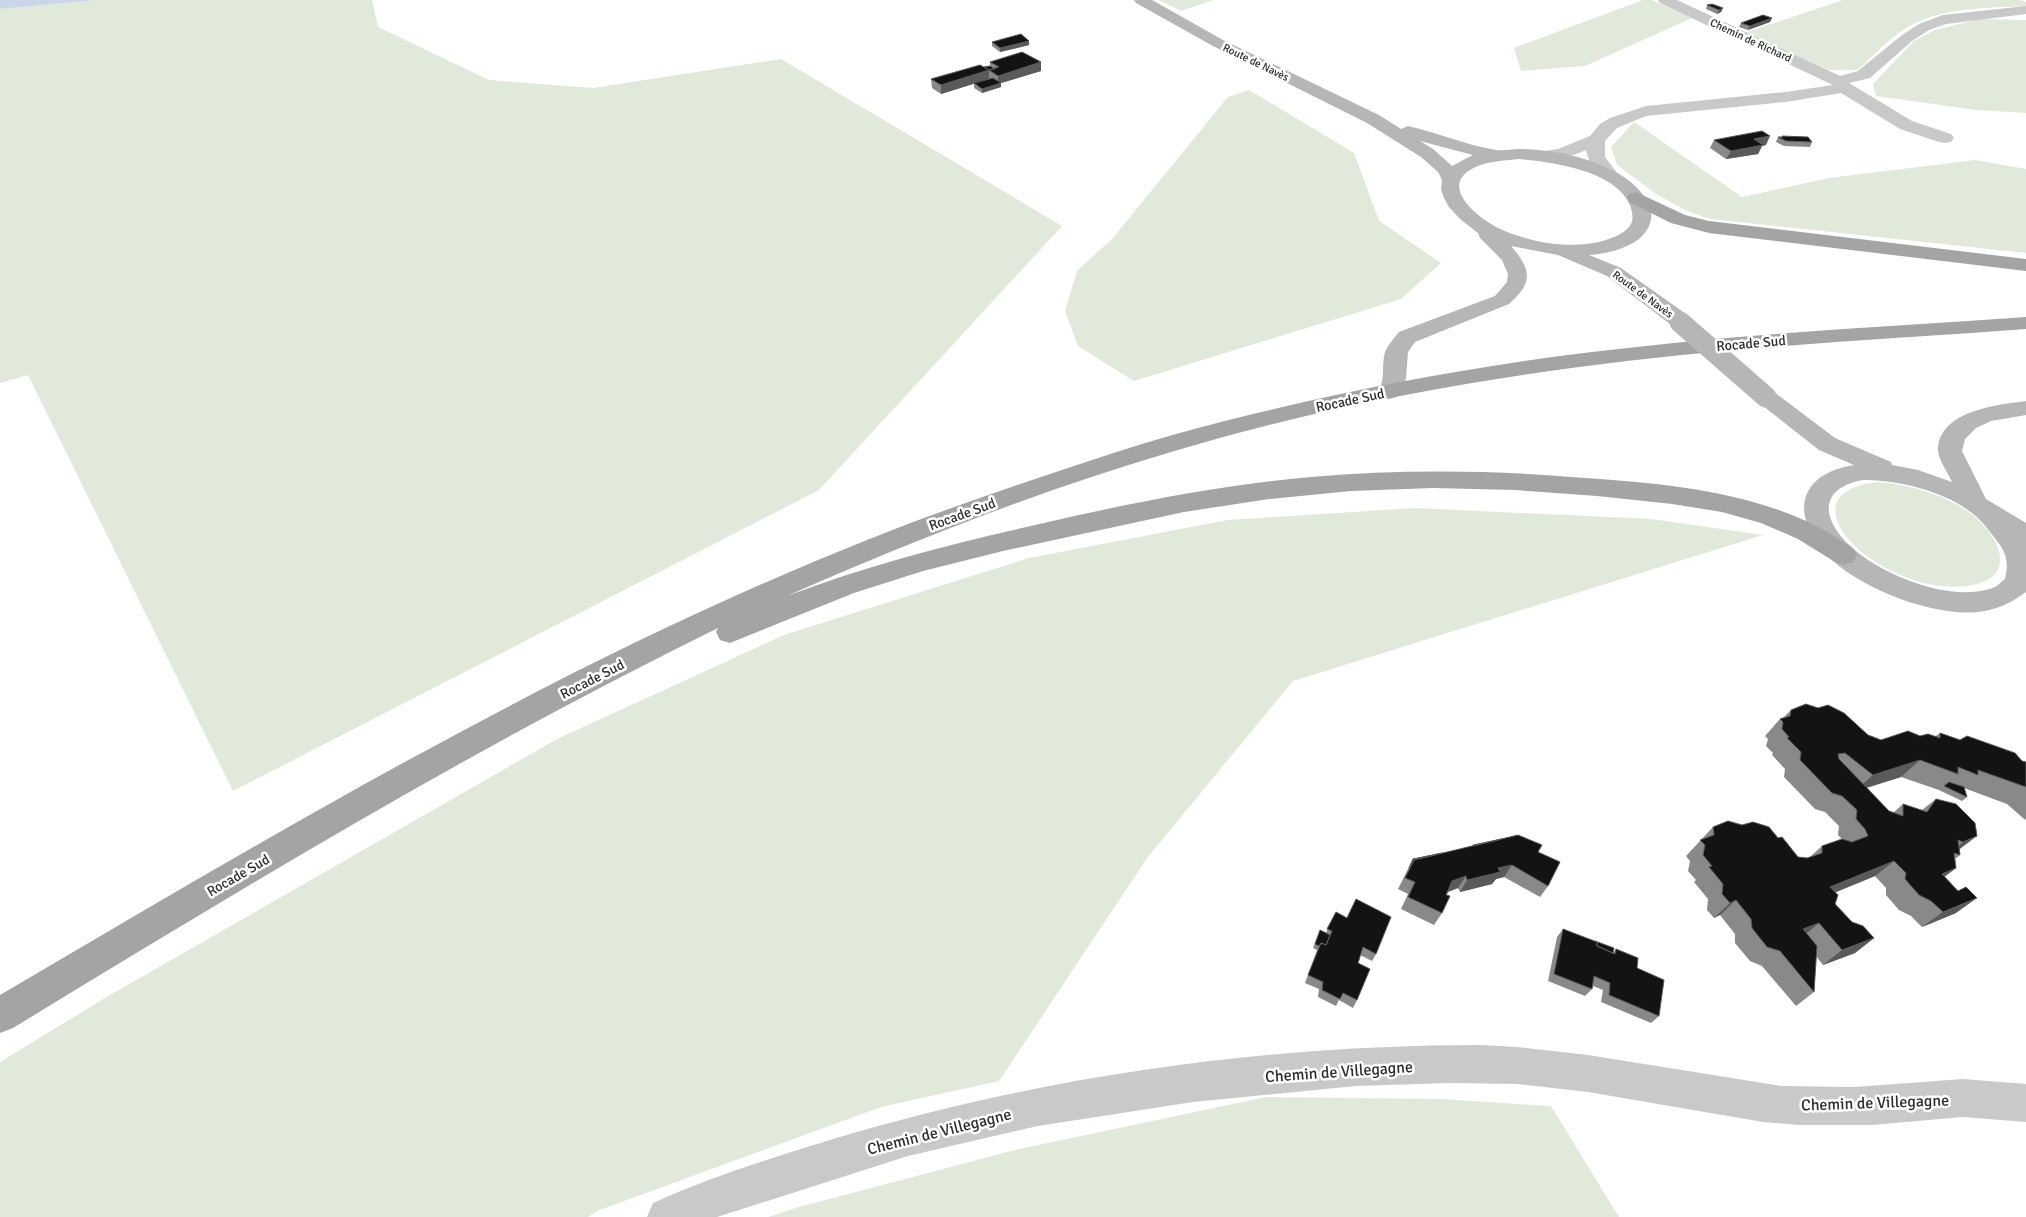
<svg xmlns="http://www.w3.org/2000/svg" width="2026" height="1217" font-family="Signika,sans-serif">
<rect width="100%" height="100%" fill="#fff"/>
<path fill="#e1e9da" d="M96,0H372L378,27L489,80L593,88L781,59L1062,226L819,490L233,791L28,375L0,383V9Z
M1159,0H1213L1181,11Z
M1643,0H1652L1692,18L1585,66L1521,71L1514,48Z
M1843,0H2021L2026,2V6C1988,8 1942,7 1908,27C1889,38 1874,55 1858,70H1829L1799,58L1747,32Z
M1980,19L2026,20V113L1976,110L1876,96L1873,84L1914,41L1935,30Z
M1249,90L1354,153L1379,221L1441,263L1401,299L1134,381L1078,346L1065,311L1077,271L1112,239L1228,97Z
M1634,122L1742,197L1829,178L1975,160L2026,169V253L1710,219L1687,211L1656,194L1617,165L1611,147Z
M1877,482C1919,485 1981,504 1998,548C2001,556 2001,566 1996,573C1988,582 1976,585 1965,586C1932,590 1895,576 1868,557C1830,529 1816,489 1877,482Z
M1416,508L1652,519L1763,535L1293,681L1147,858L999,1081L881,1107L597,1211L588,1217H0V1062L110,995L557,739L784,635L1029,558L1228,520Z
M1266,1097L1442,1099L1551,1106L1619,1217H768L799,1207L1015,1150Z"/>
<path fill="#c7d7e8" d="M0,0H96L0,9Z"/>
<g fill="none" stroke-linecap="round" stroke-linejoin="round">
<path fill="#c9c9c9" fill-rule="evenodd" d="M1658,0H1677L1840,76L1858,71L1902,35L1919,24L1943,15L2026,6V14L1946,24L1929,30L1912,41L1870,78L1849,83L1912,121L1951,134L1954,138L1951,142L1945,143L1939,142L1900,129L1841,93L1786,102L1646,116L1617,128L1605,141V157L1621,178L1618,182C1602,186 1589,165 1586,150C1571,156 1554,164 1537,160L1534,156L1537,152L1558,149L1590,136L1600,124L1610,118L1646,106L1786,92L1833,85L1660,3Z
M1481,1045L1517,1047L1588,1055L1781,1086L1854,1087L1963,1079L2026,1084V1122L1963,1117L1872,1125H1799L1763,1122L1588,1092L1517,1084L1450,1083L1356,1086L1193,1102L1038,1126L908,1156L717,1217H647L653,1203C706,1179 762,1161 817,1144C1029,1078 1259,1045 1481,1045Z"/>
<path fill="#b6b6b6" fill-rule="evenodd" d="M1134,0H1152L1223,40L1379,115L1401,129L1408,126C1438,133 1466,145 1496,150C1503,151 1511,149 1519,149C1559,149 1631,164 1649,205C1655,218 1649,230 1639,239C1626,249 1605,254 1589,255L1621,268L1686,314L1689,319L1686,324L1678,325L1670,324L1607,276L1558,255L1511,246C1532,270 1533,283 1509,304L1415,342L1408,352L1406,379L1397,397L1389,399L1381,397L1378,392C1386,379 1381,366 1385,352C1388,345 1394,338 1399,332L1495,296L1507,282L1508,274L1502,260L1480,238L1478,233L1460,219L1449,207L1444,198L1441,189L1442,180L1438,172L1421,157L1367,123L1213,46L1136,3ZM1420,141L1473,155L1452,166L1433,149ZM1518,159C1551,162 1615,170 1630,205C1632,211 1634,218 1631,224C1626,234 1610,239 1599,242C1566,249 1528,242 1498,228C1480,219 1440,189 1470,170C1484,161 1502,161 1518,159Z
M1766,390L1774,392L1835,438L1891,462L1892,465L1918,470L1952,482C1948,473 1938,459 1938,450C1939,410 1998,405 2026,401V415L1991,421L1976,428L1965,439L1962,451L1986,499L2026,523V592C2011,603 1996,610 1978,612C1933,617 1858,588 1827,555C1790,516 1797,474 1854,465L1819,450L1758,402L1754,397L1758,392ZM1863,480C1904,480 1962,495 1987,528C2001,547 2011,553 2005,579C2000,583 1996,588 1989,589C1946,602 1876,573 1846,542C1819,514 1823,487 1863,480Z"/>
<path fill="#a4a4a4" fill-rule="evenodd" d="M1636,192L1685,215L1709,221L2026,259V271L1709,233L1671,223L1629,202L1627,198L1629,194Z
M2026,317V329C1877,340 1727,347 1579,367C1442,385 1303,412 1171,452C1039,491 912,541 787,596C867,565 951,544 1035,525C1126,504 1218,485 1311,477C1402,469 1494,470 1585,478C1659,483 1737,490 1806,521C1822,528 1838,539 1853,548L1857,555L1853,562L1844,565L1835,562L1798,539L1761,523L1722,512L1672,504L1597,496L1515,490L1433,488L1351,491L1269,499L1184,512L1003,551L923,571L854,593L730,643L720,640L716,632L718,628C475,747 244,887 13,1028L0,1033V995C281,830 563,661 867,540C924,517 982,497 1041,477C1086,462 1130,447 1176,434C1312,397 1452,369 1592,352C1736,334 1881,327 2026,317Z"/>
<path stroke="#b6b6b6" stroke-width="21" d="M1680,322L1766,397"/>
</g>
<path fill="#898989" d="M1707,5L1723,8L1721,12L1717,14L1706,9Z
M1772,18L1770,22L1748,30L1739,27L1741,23Z
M1029,41V45L1000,52L992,46V42Z
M990,62L1041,71L1001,83V87L982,93L974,88V83L989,79L941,94L932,88L931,79L984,67L990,66Z
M1782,136L1812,142L1810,147L1784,146L1776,142L1778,137H1781Z
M1714,140L1766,145L1762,146L1758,154L1726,159L1710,148Z
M1791,710L1868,735L1881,740L1920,736H1936L1940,733L2026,762V820L2023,818L2007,804L1964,788L1967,797L1962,801L1939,790L1901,777L1867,788L1889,811L1893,813L1903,804L1922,810L1936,799L1975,823L1959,850L1960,855L1955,859L1956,868L1944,877L1956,913L1922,927L1911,916L1899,910L1886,895V888L1875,876L1836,892L1835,904L1852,922L1874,938L1855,953L1823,965L1816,956L1814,992L1796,1006L1762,966L1750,961L1735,943V934L1720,915L1714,918L1707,910L1708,899L1694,882L1696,880L1688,871L1690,861L1686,856L1713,827L1778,838L1798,857L1807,858H1809L1822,846L1842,839L1838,835L1839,826L1825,812L1815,809L1784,777L1785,769L1772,755L1773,753L1766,746L1768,739L1765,736L1780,719L1784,717Z
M1473,845L1538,852L1548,886L1540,897L1504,877L1496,879L1492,884L1460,892L1458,888L1448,892L1442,913L1434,925L1401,909L1408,894L1398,889L1413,859L1442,853L1472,846Z
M1356,899L1376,954L1372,961L1360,955L1358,963L1357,1000L1353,1008L1339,1000L1336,1006L1318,997L1319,989L1305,983L1317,950L1313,948L1320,930L1326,933L1336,912L1347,918Z
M1563,929L1613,953L1616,949L1637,968L1659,1016L1651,1023L1601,1002L1603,990L1593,986L1592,989L1585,996L1548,981L1557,937Z"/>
<path fill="#5a5a5a" d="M1723,8L1721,12L1717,14L1719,10Z
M1772,18L1770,22L1748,30L1750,26Z
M1029,41V45L1000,52V48Z
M1041,62V71L1001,83V87L982,93V89L998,84V76Z
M989,70V79L941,94V85Z
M1770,136L1766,145L1762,146L1758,154L1726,159L1731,151L1754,139Z
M1920,760L1901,777L1855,791L1873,775Z
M1977,836L1957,851L1943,858L1963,842Z
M1894,861L1875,876L1812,902L1830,887Z
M1512,865L1504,877L1496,879L1492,884L1460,892L1467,880L1498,868Z
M1956,868L1935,884L1942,874Z
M1466,876L1458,888L1445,893L1452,881Z
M1977,898L1956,913L1922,927L1943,912Z
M1736,900L1720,915L1714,918L1730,903Z
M1819,923L1801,938L1803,929Z
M1874,938L1855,953L1823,965L1842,950Z"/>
<path fill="#131313" stroke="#5a5a5a" d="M1712,4L1723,8L1719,10L1707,5Z
M1763,15L1772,18L1750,26L1741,23Z
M1021,34L1029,41L1000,48L992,42Z
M1022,52L1041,62L998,76L989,70L999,67L990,62Z
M980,65L989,70L941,85L931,79Z
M990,66L995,69L989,70L984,67Z
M993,78L1001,83L982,89L974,83Z
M1762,131L1770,136L1754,139L1763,145L1731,151L1714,140Z
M1782,136L1808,137L1812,142L1786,141L1778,137H1783Z
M1806,704L1818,708L1828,705L1844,713L1868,735L1881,740L1908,731L1920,736L1928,734L1940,738V733L1960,740L1967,736L2015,753L2022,761L2026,762V787L1978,770V775L1958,767V774L1920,760L1873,775L1845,753L1838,754L1839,759L1889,811L1903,816V804L1927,812L1936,799L1956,804L1975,823L1977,836L1963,842L1958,840L1960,855L1954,853L1956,868L1942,874L1958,891L1966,887L1977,898L1943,912L1931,901L1919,895L1905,879L1906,873L1894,861L1830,887L1838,895L1835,904L1852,922L1863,926L1874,938L1842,950L1819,923L1803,929L1817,946L1814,992L1780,951L1767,947L1752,928L1751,919L1736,900L1730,903L1722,894L1723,884L1709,867L1712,866L1703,855L1705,845L1700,840L1714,835L1713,827L1728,821L1742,825L1753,822L1769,827L1778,838L1782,837L1798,857L1807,858L1822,853V846L1842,839L1852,842L1868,836L1865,829L1856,819L1857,810L1842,796L1832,793L1800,760L1801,752L1787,738L1789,737L1782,729L1783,722L1780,719L1790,716L1791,710Z
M1949,782L1964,787L1967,797L1944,786Z
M1518,835L1542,845L1538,852L1560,862L1548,886L1512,865L1498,868L1500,872L1467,880L1466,876L1452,881L1446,895L1450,896L1442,913L1408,897L1415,882L1405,878L1414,860Z
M1502,839L1473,846V845Z
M1442,853L1414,860L1409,868L1413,859Z
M1356,899L1391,917L1376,954L1363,947L1358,963L1370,969L1357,1000L1343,993L1340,999L1322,990L1323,982L1308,975L1321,943L1326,945L1332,931L1327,929L1336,912L1347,918Z
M1563,929L1597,942V946L1615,954L1616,949L1638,958L1637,968L1664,980L1659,1016L1609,995L1610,983L1594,976L1592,989L1554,974Z
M1320,930L1330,935L1326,945L1321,943L1319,946L1315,944Z
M1595,941L1614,948L1613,953L1597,946V942Z"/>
<g text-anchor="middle" stroke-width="5" stroke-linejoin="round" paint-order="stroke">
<g font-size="11" fill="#2c2c2c" stroke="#fff">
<text transform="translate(1751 40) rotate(25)" y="4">Chemin de Richard</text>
<text transform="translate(1256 62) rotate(26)" y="4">Route de Navès</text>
<text transform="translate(1643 294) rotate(36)" y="4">Route de Navès</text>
</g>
<g font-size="14" fill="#2c2c2c" stroke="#fff">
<text transform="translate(1751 343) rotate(-5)" y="5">Rocade Sud</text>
<text transform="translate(1350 400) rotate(-12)" y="5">Rocade Sud</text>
<text transform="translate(962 514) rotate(-20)" y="5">Rocade Sud</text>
<text transform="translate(592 679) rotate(-27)" y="5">Rocade Sud</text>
<text transform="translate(238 875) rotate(-30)" y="5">Rocade Sud</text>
</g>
<g font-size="16" fill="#2c2c2c" stroke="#fff">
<text transform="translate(1339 1071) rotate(-4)" y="6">Chemin de Villegagne</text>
<text transform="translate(1875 1102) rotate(-2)" y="6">Chemin de Villegagne</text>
<text transform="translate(939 1131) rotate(-14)" y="6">Chemin de Villegagne</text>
</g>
</g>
</svg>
